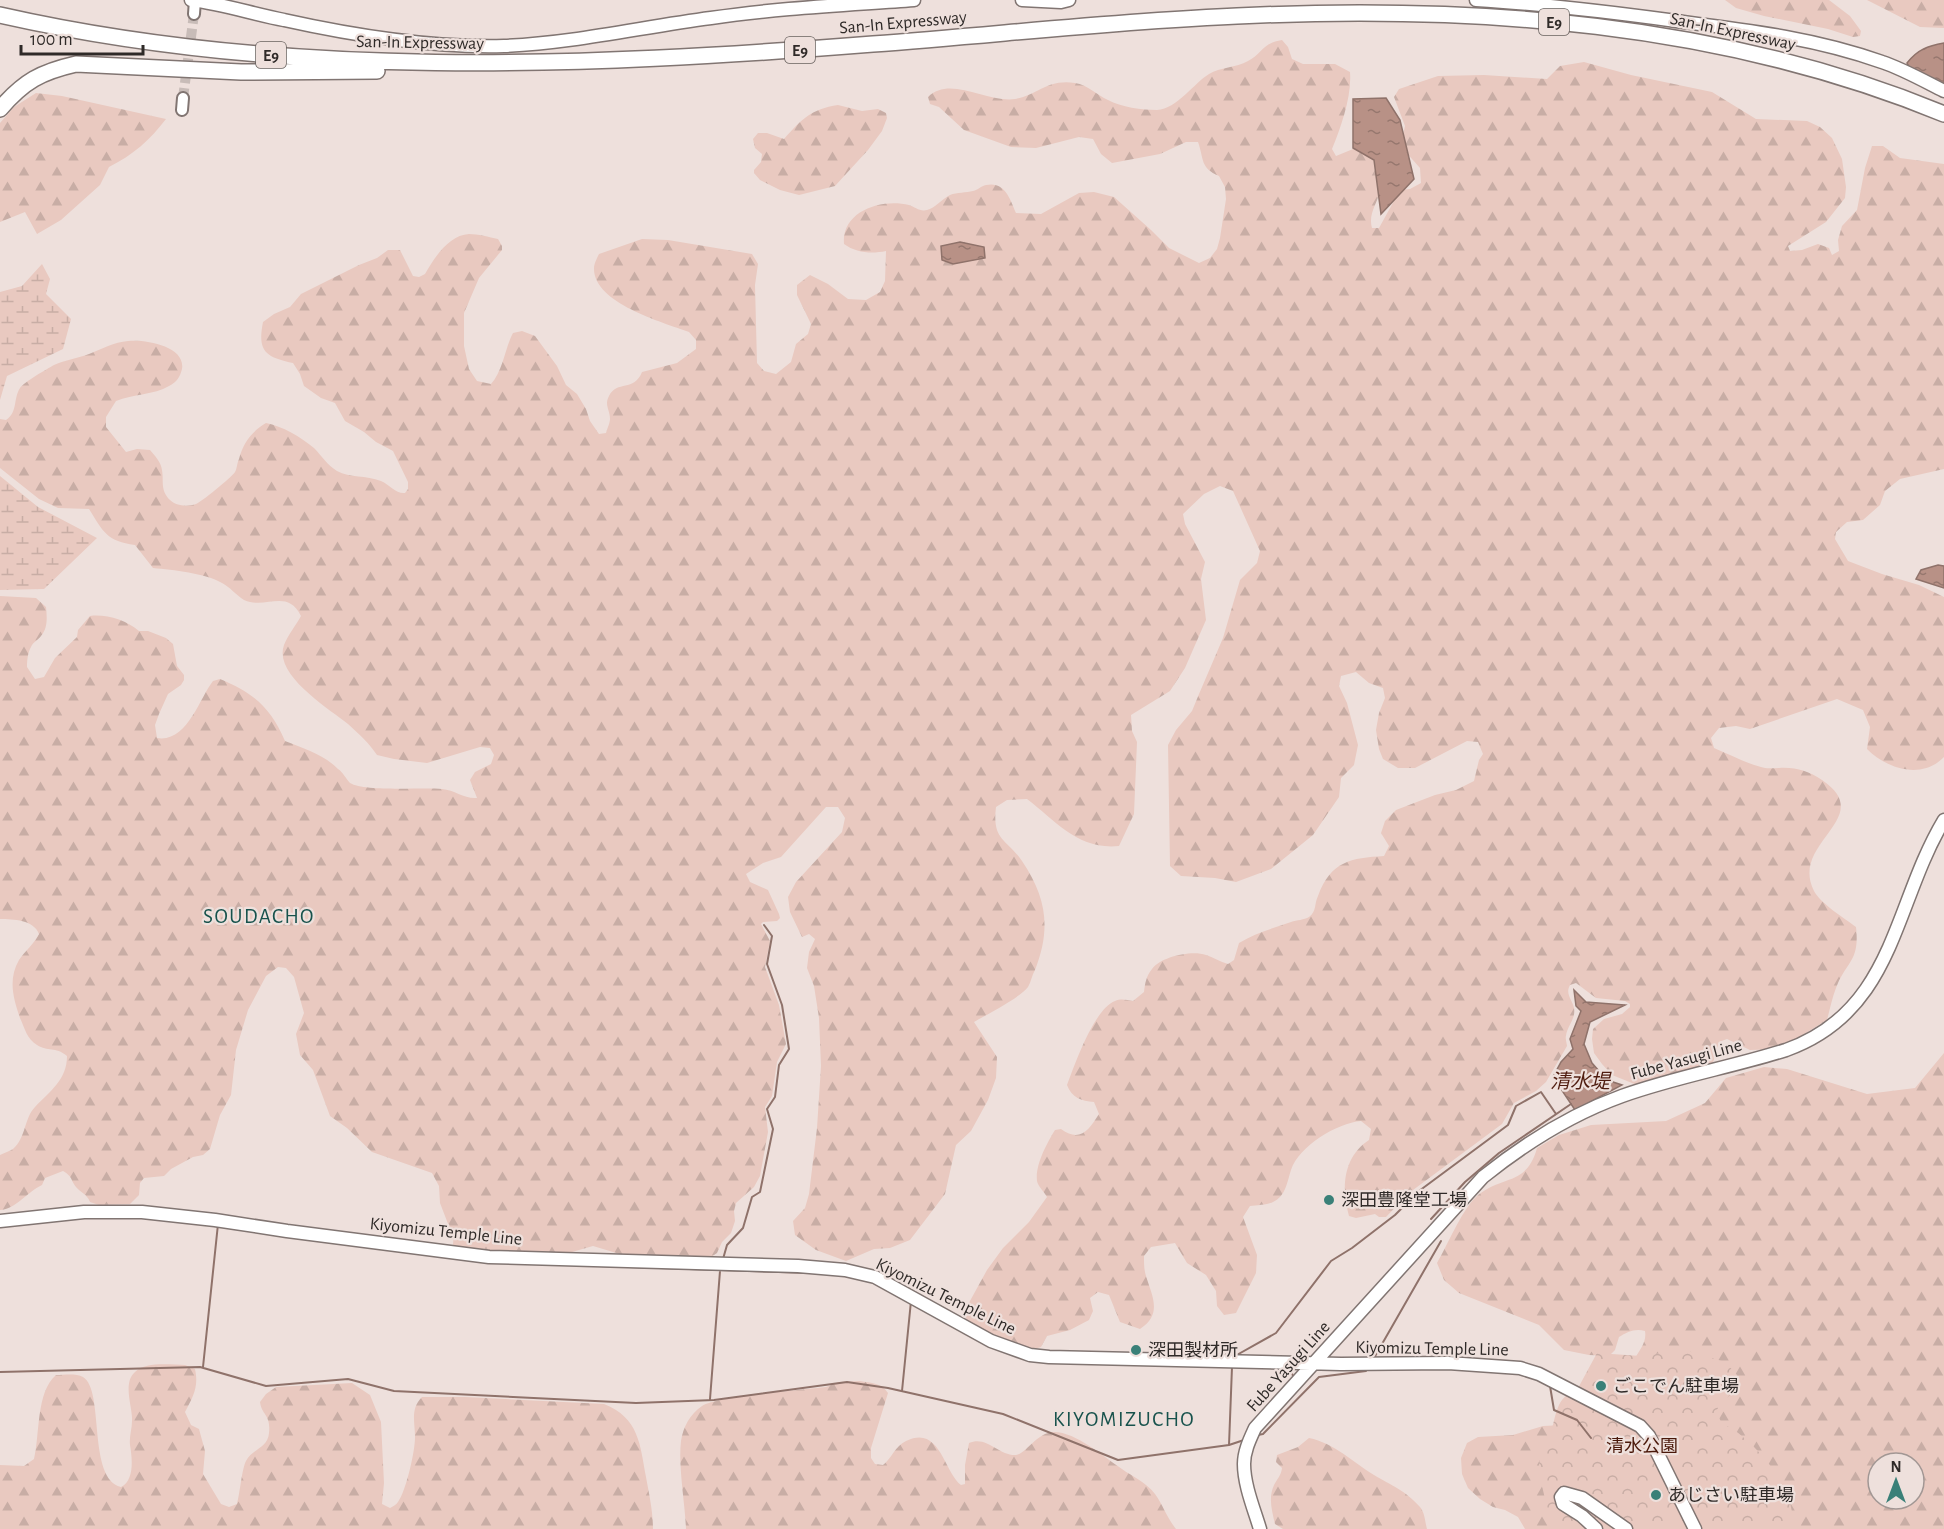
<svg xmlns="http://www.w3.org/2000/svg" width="1944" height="1529" font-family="'Alegreya Sans','Noto Sans JP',sans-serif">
<defs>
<pattern id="forest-firs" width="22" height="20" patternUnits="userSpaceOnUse" patternTransform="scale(1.5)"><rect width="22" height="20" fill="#e9c9c0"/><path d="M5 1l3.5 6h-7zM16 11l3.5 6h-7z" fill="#c8ada5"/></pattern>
<pattern id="wetland-marsh" width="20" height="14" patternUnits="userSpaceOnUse" patternTransform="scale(1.5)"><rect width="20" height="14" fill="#e9c9c0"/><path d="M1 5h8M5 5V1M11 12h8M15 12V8" fill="none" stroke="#c8ada5"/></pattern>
<pattern id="park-crowns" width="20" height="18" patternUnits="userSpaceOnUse" patternTransform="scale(1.5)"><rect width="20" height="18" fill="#e9c9c0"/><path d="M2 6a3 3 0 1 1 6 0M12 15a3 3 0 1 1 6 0" fill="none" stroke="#c8ada5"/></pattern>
<pattern id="water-ripples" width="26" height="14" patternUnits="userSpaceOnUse" patternTransform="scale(1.5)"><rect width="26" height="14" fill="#b89186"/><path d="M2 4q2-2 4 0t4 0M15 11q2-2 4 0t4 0" fill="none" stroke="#96776e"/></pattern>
</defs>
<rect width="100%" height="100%" fill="#eee0dc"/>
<path fill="url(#forest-firs)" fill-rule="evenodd" d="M1725,0H1829L1850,16L1861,31L1860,36L1853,37L1828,29L1764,16L1736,8Z
M1867,0H1944V28L1920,27Z
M1282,40L1288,47L1292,59L1303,64H1335L1350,72C1352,96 1341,127 1332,149L1336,156L1358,147L1376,158C1378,168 1383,182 1380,191C1377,204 1368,214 1372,228H1379L1400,190L1410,189L1421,183L1420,168L1404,150L1402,139L1405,126L1394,97L1399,89L1438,76L1484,75L1547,79L1560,66L1584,62L1631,75L1712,92L1756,119L1807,121L1820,127L1832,138L1842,159L1846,187L1845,198L1826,222L1788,246L1790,251L1802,250L1818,244L1829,248L1832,255L1839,251L1838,240L1842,226L1857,210L1865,168L1872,146H1883L1900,158L1944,164V469L1900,479L1885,491L1880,505L1863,520L1847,522L1836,532L1835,539L1848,561L1882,574L1919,585L1944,597V757C1922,780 1887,769 1867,749L1870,727L1863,710L1837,699L1750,729L1736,726L1719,728L1711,738L1714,748C1729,754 1745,763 1761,767C1766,769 1773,768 1779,768C1796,767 1808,771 1822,780C1878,818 1789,842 1814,891C1820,903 1844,918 1856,927C1860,962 1846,961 1836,988C1832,998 1830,1009 1827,1020L1780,1049L1750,1050L1727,1039L1719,1042L1712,1066L1637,1085L1612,1075L1602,1064L1594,1053L1592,1039L1593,1029L1604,1019L1622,1014L1630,1007V1004L1625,1001L1596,998L1576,983L1570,985C1565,994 1572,999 1574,1008C1576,1019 1567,1026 1566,1036C1565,1037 1567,1045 1567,1046L1546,1082L1536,1091L1514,1103L1502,1124L1409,1193L1386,1217H1379L1375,1214L1356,1218L1349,1216C1341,1188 1343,1157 1369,1140L1371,1129L1361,1121C1337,1123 1299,1146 1291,1170C1287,1182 1286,1196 1273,1202C1267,1205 1257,1205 1250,1206L1243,1217L1257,1255L1256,1273L1236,1313L1224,1315L1217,1306L1216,1291L1206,1275L1187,1263L1175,1243L1151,1247L1144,1256C1144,1263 1144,1270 1146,1276C1152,1296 1163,1314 1140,1329L1120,1322L1109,1295L1098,1292L1090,1298L1093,1311L1089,1320L1070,1330L1047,1336L1041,1347L1031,1350L979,1328L966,1319L965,1310L987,1270L1003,1248L1029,1222L1047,1197C1044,1192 1038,1186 1037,1181C1035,1165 1047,1143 1055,1130L1061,1129C1080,1143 1089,1130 1099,1114L1094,1102C1081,1101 1072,1098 1067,1085C1075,1064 1094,1009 1115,1001C1121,998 1127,1000 1133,1001L1144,992C1145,984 1146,976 1152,969C1161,957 1191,950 1206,955C1213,957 1220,962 1228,964L1234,960L1239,943C1255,933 1274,928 1291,922C1297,920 1304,920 1309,917C1317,911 1314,904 1318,896C1331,861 1351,858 1384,856L1389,846L1381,833L1385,821L1396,810L1435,795L1456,790L1474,781L1479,760L1483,754L1478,742L1467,741L1415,768H1398L1383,759L1379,749L1376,730L1379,713L1385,698L1383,688L1369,683L1356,672L1341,676L1339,686L1347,703L1358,745L1354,765L1341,778L1339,797L1313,835L1271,869L1236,882L1215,878L1181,876L1170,866L1168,745L1176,730L1192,711L1199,694L1223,638L1240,580L1257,563L1260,551L1233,491L1220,486L1204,494L1183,514L1185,524L1205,562L1201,579L1206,620L1185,668L1170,691L1131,715L1132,731L1137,742L1134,814L1119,846C1078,850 1057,822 1027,799L1007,800L996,807C992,841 1006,838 1022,861C1047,898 1051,929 1035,970C1032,975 1031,982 1028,987C1021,997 986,1015 974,1022L997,1057L996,1078L988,1100L971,1131L956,1145L945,1194L910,1240L890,1248L874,1249L846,1261L816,1250L795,1235L793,1221L805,1208L809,1194L817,1128L821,1066L819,1018L814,986L807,968L809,952L815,939L809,934L802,937L790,912L788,897L796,882L842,832L845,818L838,807H826L781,857L763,863L746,874L750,882L768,890L779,914L780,918L777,921L763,922L761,924L770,941L765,967L779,1005L786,1044L777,1062L772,1096L765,1107L768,1132L760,1176L754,1187L736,1203L734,1211L735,1221L731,1233L722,1242L717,1253L708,1259L633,1258L593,1246L565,1254L480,1252L455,1248L453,1244L454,1235L450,1229L440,1203L439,1186L432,1173L372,1152L347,1128L330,1116L313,1070L300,1055L296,1034L304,1013L294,977L286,968L278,967L266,976L248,1010L236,1050L231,1095L220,1115L210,1149L203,1155L193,1157L171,1169L164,1176L144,1178L140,1183L139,1195L130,1204L99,1205L90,1202C87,1194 81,1193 76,1187C70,1179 73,1177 63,1171L45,1178L42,1185C27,1192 16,1209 0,1210V1155C4,1153 10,1151 13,1149C26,1138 24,1118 35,1107C50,1091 67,1080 67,1056C55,1046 48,1052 37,1045C27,1039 25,1029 20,1018C13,998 8,979 19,960C25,951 34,944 39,934C34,920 13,919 0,919V596L36,598L46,607C47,617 48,628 41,636C38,640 33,642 31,647C28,652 27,660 27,667L35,679L44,677L55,658L77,637L78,630L90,616C106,614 126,620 139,631H148L166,638L173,644L177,666L184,675V680L181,685L168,694L159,714L155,725L157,738C187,743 199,699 213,681L220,679C254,693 271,708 285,741C305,749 323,754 338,769C343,772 346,779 350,783C365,792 422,787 442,789C455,790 464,799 477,798L470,780L475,772L491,764L494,755L490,748L480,747L427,763L394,759L377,755C369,743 359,734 348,724C330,709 273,675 284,645C288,635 296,625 301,616C287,588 266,610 244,600C236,595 230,587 222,583C205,573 173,570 153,568L135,545C107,541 104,533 89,509L58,508L39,499L0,468V419L6,420C18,412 13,399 20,388C24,382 47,369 54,365C65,360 78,358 89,354C102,349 114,342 128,341C145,339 186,346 182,369C180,377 177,382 169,386C154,395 133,394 116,401L106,417V427L126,452L137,449L150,450C155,456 161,462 162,470C164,482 160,490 170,500C176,506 187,507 196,504C200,503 232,477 235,472C237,469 237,463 239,459C243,443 252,431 266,423C282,426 301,437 314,448C322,456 327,465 337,471C350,478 366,475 381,481C390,485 396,494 405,493L408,489V482L393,451L376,442L364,432L345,421L335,403L321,398L304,386L300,374L293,363C266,357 257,352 263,322L274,314L290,307L301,294L359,265L377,258L388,250H400L413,276L419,277L425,274C434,258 449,235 469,234C478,234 489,237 498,239L502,246V250L479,278L464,313V346L469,369L477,381L491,384C503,371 505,348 513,333L522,331L535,336L557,366L566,385L577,394L586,409L590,421L599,434L606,433C607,429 610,423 610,419C610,410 604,405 609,396C617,380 634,392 642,372L677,363L696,349V340L689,332C662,322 593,303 594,268C594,264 597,258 599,254L642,239L668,240L752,254L758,264L755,285L757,363L764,371L776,374L791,362L796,344L808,334L811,324L797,295V285L810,275L828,284L848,299L866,300L880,292L885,281L886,251C872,254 856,253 844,244C841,211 882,198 909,205C915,207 920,212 927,210C935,208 942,199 950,195C957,192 966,193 973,191C978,190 981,186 986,185C1005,181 1010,199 1016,213L1041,214L1079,193L1094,192L1114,197L1151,230L1169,248L1199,263L1210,258L1217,249L1220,238L1226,199L1225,187L1219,176C1200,168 1204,159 1198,142H1186L1160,154L1112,163L1101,154L1093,139L1079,137L1036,148L1011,147L964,130L939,107L930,104L928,97C950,75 987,103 1015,99C1039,95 1046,79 1075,83C1088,85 1097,95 1108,100C1121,107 1142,110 1157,110C1177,109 1194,83 1209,74C1220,67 1236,68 1248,61C1262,54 1262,43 1282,40Z
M36,93L62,96L166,119C150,140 133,155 109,167L100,185L61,220L37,234L25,212L0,222V123L14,107Z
M838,105L862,111L878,109L886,113L887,118L882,131L868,150L835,186L799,195L780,190L760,180L754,173V170L761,162L762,154L755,148L753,139L758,133H767L784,139C802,119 811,109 838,105Z
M1944,1053V1529H1697L1634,1360C1639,1350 1647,1343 1645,1331C1635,1328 1627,1332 1619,1337L1615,1350L1609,1356L1589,1355L1564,1350L1539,1325L1459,1293L1444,1280L1437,1263C1447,1246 1461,1212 1475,1198C1500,1174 1526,1188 1537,1148L1559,1135L1591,1125L1666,1121L1705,1103L1726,1078L1764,1067L1787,1069L1867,1094L1915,1088ZM1878,1463H1914V1499H1878Z
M185,1365L195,1369C199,1387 193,1397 185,1412L191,1425L199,1429L205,1451L203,1474L221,1504L229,1507L237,1504C240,1493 242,1468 246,1461C252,1449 268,1448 269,1433C271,1414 262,1416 260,1402L266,1394L276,1387L352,1383L370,1395L381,1422L384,1483L382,1504L390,1508C393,1506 396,1505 398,1502C406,1491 415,1452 415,1437C415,1422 410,1409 422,1397H465L604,1404C639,1418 640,1444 646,1477C649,1494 653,1511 653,1529H0V1465L24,1466L34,1459C40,1434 36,1392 56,1375C64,1375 76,1373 83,1377C105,1390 87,1479 121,1487C135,1480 132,1457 130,1445C129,1437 132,1429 132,1421C133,1408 122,1383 135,1372C146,1361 171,1365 185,1365Z
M860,1381C871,1383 882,1383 888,1393L871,1448V1458L875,1464L883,1465C892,1458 895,1446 906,1441C940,1424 944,1472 961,1485L965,1484V1465L969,1443C987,1435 999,1456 1016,1455C1026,1454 1037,1432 1054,1432C1076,1432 1104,1457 1122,1469C1133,1477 1146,1482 1155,1494C1163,1505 1167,1518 1176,1529H686C685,1503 678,1466 681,1441C683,1427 690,1414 702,1406C717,1396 803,1390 826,1387L839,1382Z
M1564,1425L1650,1529H1525L1518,1517L1505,1510L1493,1507L1480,1499L1468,1488L1462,1474L1461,1458L1467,1443L1478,1437L1513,1435L1543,1426Z
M1309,1438C1334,1443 1353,1462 1374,1475C1392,1486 1405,1490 1420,1507C1425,1513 1425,1522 1427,1529H1283L1275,1524C1272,1511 1268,1498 1274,1485C1277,1479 1281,1476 1282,1468L1276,1462L1277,1455L1298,1447Z"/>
<path fill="url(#wetland-marsh)" d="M42,264L50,279L46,294L71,319L63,349L7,376L0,400V292L22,286Z
M0,476L38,507L97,538L44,589L0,590Z"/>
<path fill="url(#park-crowns)" d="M1684,1350L1725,1362L1737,1375L1735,1391L1723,1401L1716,1411L1722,1424C1734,1428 1739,1434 1749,1442C1773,1465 1795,1495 1793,1529H1553C1548,1510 1542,1489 1539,1470C1538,1455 1546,1447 1550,1435C1557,1415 1555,1397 1577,1390L1597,1353L1641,1356Z"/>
<path fill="url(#water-ripples)" stroke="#8f726a" stroke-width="1.5" d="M1944,43V85L1911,70L1907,63C1918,49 1928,46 1944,43Z
M1386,98L1400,120L1414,179L1381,214L1374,160L1353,148V99Z
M960,242L984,247L985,258L953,264L942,260L941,246Z
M1938,565L1944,566V588L1916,579L1921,570Z
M1574,990L1586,1002L1625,1005L1590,1022L1584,1044L1592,1063L1607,1080L1622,1085L1575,1110L1553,1077L1561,1062L1573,1049L1570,1039L1581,1011L1576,1006Z"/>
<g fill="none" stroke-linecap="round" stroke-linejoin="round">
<path stroke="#8f726a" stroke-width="2" d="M1431,1219L1465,1182L1499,1153L1571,1104
M723,1259L727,1245L743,1228L752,1197L760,1192L773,1129L767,1109L775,1097L779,1065L789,1049L782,1005L767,964L772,936L764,925
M599,1266L809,1273
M1235,1356L1276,1333L1331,1261L1352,1248L1395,1215L1419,1191L1508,1125L1516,1106L1541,1092L1556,1114
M1374,1358L1441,1241
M1035,1361L1071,1363
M203,1367L218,1224
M1290,1368L1293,1376
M0,1372L200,1367L266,1386L348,1379L394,1391L636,1403L714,1400L847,1382L888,1388L1003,1414L1118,1460L1229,1445L1244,1440
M1550,1386L1554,1410L1577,1420L1591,1438
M902,1391L911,1301
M710,1399L720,1271
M1258,1435L1263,1434L1319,1377L1366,1371L1368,1368
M1229,1445L1232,1367"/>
<path stroke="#c8bcb8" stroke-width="10" stroke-dasharray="10 5" stroke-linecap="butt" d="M183,98L194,14"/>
<g stroke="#817572" stroke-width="14">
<path id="tertiary" d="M194,14L195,0
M182,110L183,98"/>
</g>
<g stroke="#817572" stroke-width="15">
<path id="secondary" d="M191,0C223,4 253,14 284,20C356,36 430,48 504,46C574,43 642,27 711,18C778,8 847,5 914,0
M1022,0L1061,2L1069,0
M1476,0C1544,4 1610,12 1676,21C1746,30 1815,38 1882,62C1903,69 1924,81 1944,91
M0,1221L84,1212H142L215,1220L287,1231L489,1257L798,1266L845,1270L875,1277L991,1341L1030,1355L1049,1357L1341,1364L1448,1363L1520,1368L1539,1374L1640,1426L1649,1436L1695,1529
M1260,1529C1254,1509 1244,1485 1244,1464C1244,1451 1250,1439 1255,1428L1483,1177C1524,1144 1572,1114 1622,1096C1675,1077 1732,1067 1786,1050C1895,1011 1893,905 1944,820
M1596,1529L1582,1516L1563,1504L1561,1497L1564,1493L1582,1498L1626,1529"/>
</g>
<g stroke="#817572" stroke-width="18">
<path id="motorway" d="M0,15C287,80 583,67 873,44C995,35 1116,21 1237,16C1476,5 1721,22 1944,114
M0,109C24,81 41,72 76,64L241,72L377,71"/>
</g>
<use href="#tertiary" stroke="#fff" stroke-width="10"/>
<use href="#secondary" stroke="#fff" stroke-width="12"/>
<use href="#motorway" stroke="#fff" stroke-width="15"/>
</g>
<g fill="#3a8078" stroke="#eee0dc" stroke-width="2">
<circle cx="1329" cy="1200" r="6"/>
<circle cx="1136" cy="1350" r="6"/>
<circle cx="1601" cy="1386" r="6"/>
<circle cx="1656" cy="1495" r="6"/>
</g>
<g text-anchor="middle" stroke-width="4.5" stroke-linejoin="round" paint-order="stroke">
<g fill="#eee0dc" stroke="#68615e" stroke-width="1.5">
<rect x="1539" y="9" width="30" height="26" rx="4.5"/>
<rect x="785" y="37" width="30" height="26" rx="4.5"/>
<rect x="256" y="42" width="30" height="26" rx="4.5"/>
</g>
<g font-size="16" font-weight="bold" fill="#2f2a28">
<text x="1554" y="28">E9</text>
<text x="800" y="56">E9</text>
<text x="271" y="61">E9</text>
</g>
<g font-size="18" fill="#2f2a28" stroke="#eee0dc">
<text transform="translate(903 22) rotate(-5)" y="6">San-In Expressway</text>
<text transform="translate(1733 31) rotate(12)" y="6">San-In Expressway</text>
<text transform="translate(420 42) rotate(1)" y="6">San-In Expressway</text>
<text transform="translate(1686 1059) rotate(-15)" y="6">Fube Yasugi Line</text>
<text transform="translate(446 1231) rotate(6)" y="6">Kiyomizu Temple Line</text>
<text transform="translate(946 1296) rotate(26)" y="6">Kiyomizu Temple Line</text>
<text transform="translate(1432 1348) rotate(1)" y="6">Kiyomizu Temple Line</text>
<text transform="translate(1288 1366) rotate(-48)" y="6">Fube Yasugi Line</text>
</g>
<g font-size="18" fill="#2f2a28" stroke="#eee0dc" text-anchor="start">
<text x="1341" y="1206">深田豊隆堂工場</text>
<text x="1148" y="1356">深田製材所</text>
<text x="1613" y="1392">ごこでん駐車場</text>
<text x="1668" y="1501">あじさい駐車場</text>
</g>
<g font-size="18" fill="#4a180a" stroke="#eee0dc">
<text x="1642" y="1452">清水公園</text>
</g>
<g font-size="20" font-style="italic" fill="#501d10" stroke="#eee0dc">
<text x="1580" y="1088">清水堤</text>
</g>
<g font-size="21" letter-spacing="1.5" fill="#17524c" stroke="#eee0dc">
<text x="259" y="923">SOUDACHO</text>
<text x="1124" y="1426">KIYOMIZUCHO</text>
</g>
</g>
<g transform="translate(1896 1481)"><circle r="28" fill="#eee0dc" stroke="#a29794" stroke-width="1.5"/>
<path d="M0-4.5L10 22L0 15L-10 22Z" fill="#3a8078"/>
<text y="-9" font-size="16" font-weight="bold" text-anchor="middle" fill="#2f2a28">N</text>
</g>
<path d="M21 45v9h122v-9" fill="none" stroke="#2f2a28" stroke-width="3"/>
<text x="30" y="45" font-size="18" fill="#2f2a28" stroke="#eee0dc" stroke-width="4.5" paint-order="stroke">100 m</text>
</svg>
